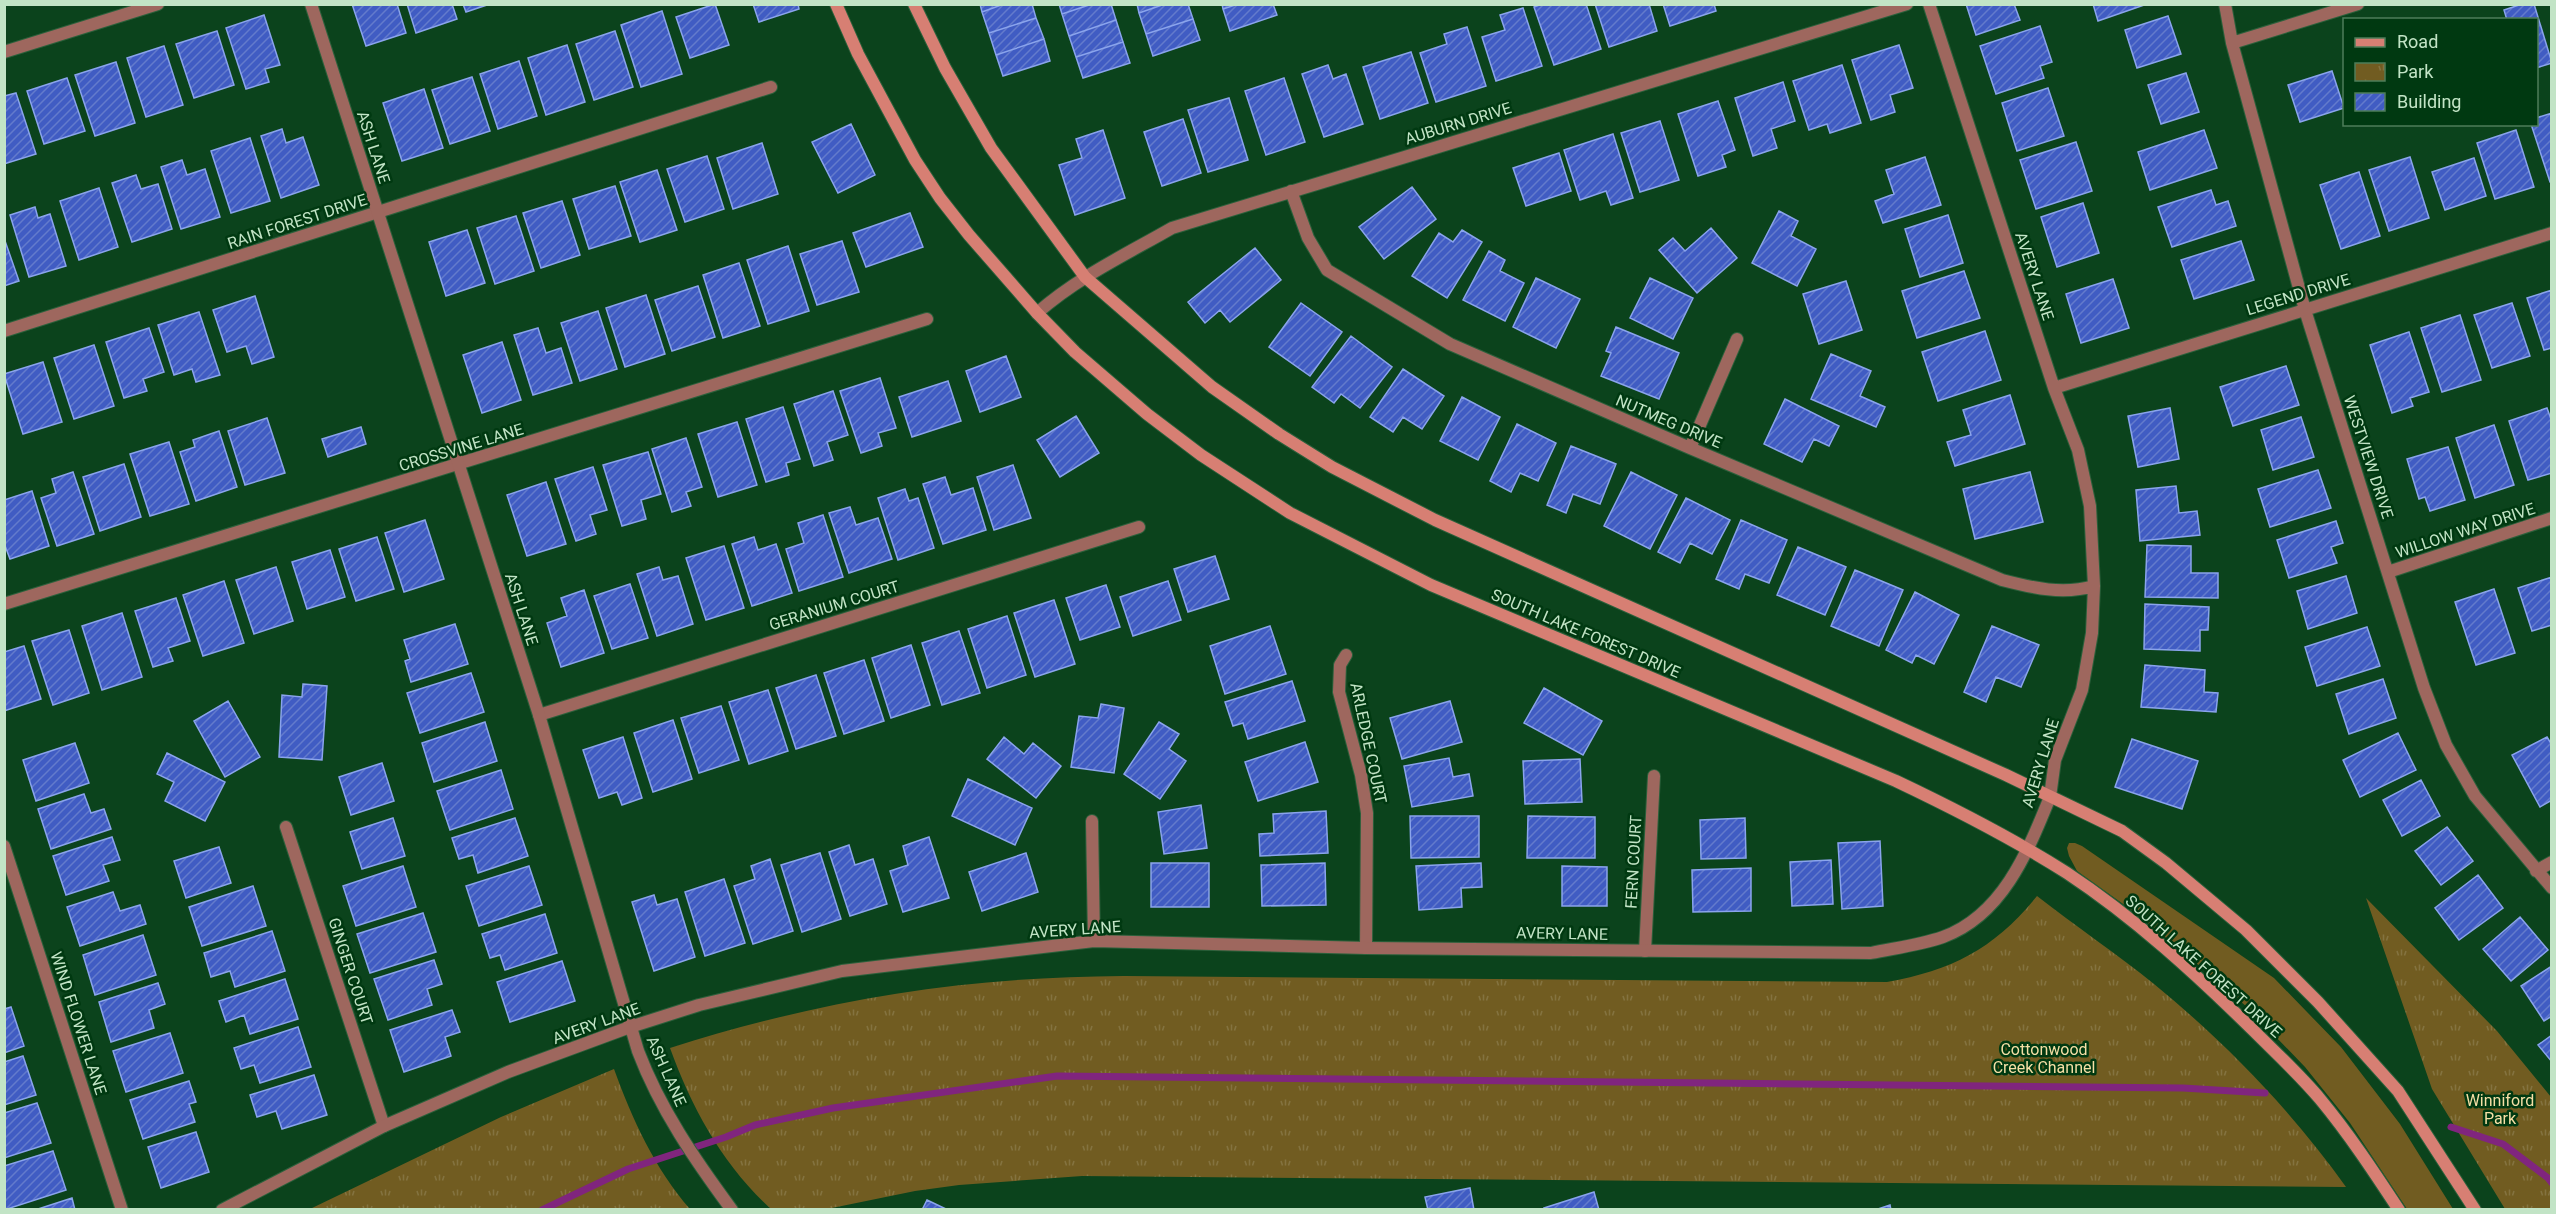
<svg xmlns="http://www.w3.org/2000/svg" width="2556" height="1214" font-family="Roboto,sans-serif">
<defs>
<pattern id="park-tufts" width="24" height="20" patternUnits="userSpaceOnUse" patternTransform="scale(1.5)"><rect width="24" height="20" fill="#715c21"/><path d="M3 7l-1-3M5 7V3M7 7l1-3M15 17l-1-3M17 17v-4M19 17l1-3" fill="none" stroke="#847340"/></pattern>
<pattern id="building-hatch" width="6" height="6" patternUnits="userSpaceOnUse" patternTransform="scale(1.5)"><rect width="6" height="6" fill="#405cc3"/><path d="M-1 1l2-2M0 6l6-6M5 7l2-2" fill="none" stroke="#637bcc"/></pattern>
</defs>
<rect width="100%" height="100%" fill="#0b431c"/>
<path fill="#715c21" d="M2069,843H2075L2082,846L2274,978L2341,1047L2400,1124L2453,1209H2407L2350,1123L2305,1067L2247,1007L2181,950L2137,914L2077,871L2069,856L2067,848Z"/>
<path fill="url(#park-tufts)" d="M2037,896C2075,926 2116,953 2154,984C2226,1043 2292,1111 2346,1187L1082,1176L959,1185L915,1191L827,1209H771C723,1165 692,1109 670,1048C825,999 962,977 1124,976L1887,982C1953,970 1995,948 2037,896Z
M2366,898L2497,1031L2551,1097V1209H2505L2432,1089Z
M614,1069C632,1119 655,1169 690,1209H310L501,1117Z"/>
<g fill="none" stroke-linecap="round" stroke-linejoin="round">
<path stroke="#80257e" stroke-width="7" d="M2451,1127L2503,1144L2548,1178L2552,1183
M542,1210L628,1169L726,1137L755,1125L833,1108L1057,1076L2183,1088L2265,1093"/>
</g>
<path fill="url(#building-hatch)" stroke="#8aa4ec" stroke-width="1.5" d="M352,4H397L406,33L366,46Z
M407,4H452L457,19L416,33Z
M463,4H490L466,12Z
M715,4L729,45L690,58L676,17Z
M753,4H798L799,9L759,22Z
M980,4H1004L982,12Z
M1004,4H1032L1036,18L989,33L982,12Z
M1059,4H1092L1062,14Z
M1092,4H1111L1116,20L1069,36L1062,14Z
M1137,4H1165L1139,13Z
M1165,4H1188L1193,19L1146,34L1139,13Z
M1222,4H1238L1223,9Z
M1238,4H1273L1277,15L1230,31L1223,9Z
M1542,4H1586L1601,49L1554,65L1534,7Z
M1595,4H1649L1657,31L1609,47Z
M1663,4H1714L1716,11L1670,26Z
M1966,4H2014L2020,20L1976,35Z
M2093,4H2147L2098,21Z
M2522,4H2534L2552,63L2536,68V20H2507L2504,10Z
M1523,8L1542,66L1496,81L1482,37L1505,30L1500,15Z
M662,11L682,74L641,87L621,25Z
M264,15L280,65L265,69L269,82L246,89L226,28Z
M2168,16L2181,54L2137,68L2125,30Z
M1036,18L1044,39L996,55L989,33Z
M1193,19L1200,40L1153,56L1146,34Z
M1116,20L1123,42L1076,57L1069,36Z
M2040,26L2052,62L2040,66L2044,78L1996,94L1980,46Z
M1467,27L1486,86L1436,102L1420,53L1447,44L1444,34Z
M217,31L234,85L194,98L176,44Z
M615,31L633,87L594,100L576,44Z
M1044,39L1050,61L1003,76L996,55Z
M1123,42L1130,63L1083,78L1076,57Z
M567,45L585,102L546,115L528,58Z
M1899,45L1913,88L1890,95L1895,112L1871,120L1852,60Z
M164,46L183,105L146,117L127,58Z
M1411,52L1428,103L1380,119L1363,67Z
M519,61L537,116L498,129L480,74Z
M116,62L135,123L95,136L75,75Z
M1328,65L1333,79L1346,74L1363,124L1324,137L1302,74Z
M1842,65L1861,123L1830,133L1827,124L1809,130L1793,81Z
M2332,71L2344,108L2300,122L2288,85Z
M2186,73L2199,112L2161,124L2148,85Z
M472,77L490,131L450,144L432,90Z
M67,78L85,131L44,144L27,91Z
M1284,78L1305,142L1266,155L1245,91Z
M1783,82L1795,121L1771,129L1777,148L1753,156L1735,98Z
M2048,88L2064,136L2017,151L2002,103Z
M424,89L443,148L402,161L383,103Z
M16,93L36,154L4,164V96Z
M1229,98L1248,160L1208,172L1188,110Z
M1718,101L1735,150L1722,155L1726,167L1698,176L1678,114Z
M2552,113V182H2550L2531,124H2536V118Z
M1183,119L1201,173L1162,186L1144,132Z
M1660,121L1679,180L1640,192L1621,133Z
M851,124L875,175L838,193L812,142Z
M282,129L286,143L303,137L319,185L281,198L261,136Z
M1103,130L1125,198L1075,215L1059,165L1082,158L1076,139Z
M2204,130L2217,168L2150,190L2138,152Z
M2516,130L2534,187L2495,199L2477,143Z
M1613,134L1633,198L1611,205L1606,191L1580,200L1564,150Z
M250,138L270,201L231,213L211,151Z
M2076,142L2092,191L2036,209L2020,160Z
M762,143L778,194L733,209L717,158Z
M1559,153L1571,191L1526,206L1513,168Z
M707,156L724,209L685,222L667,169Z
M1925,157L1941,205L1883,223L1875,201L1894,194L1886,170Z
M2410,157L2429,218L2389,231L2369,170Z
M2474,158L2486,196L2445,210L2432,172Z
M182,160L187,175L205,169L220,217L181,229L161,167Z
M657,170L677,230L640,242L620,182Z
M2359,172L2380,236L2341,249L2320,185Z
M136,175L141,189L158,184L172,229L132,242L112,183Z
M615,186L631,236L589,249L573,199Z
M1412,187L1436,219L1384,259L1359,227Z
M99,188L118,247L79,260L60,201Z
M2211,190L2216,205L2228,201L2236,226L2172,247L2158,207Z
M562,201L580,255L541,268L523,213Z
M2083,203L2099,253L2057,267L2041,217Z
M35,207L38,218L50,214L66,266L29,277L10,215Z
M1779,211L1798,221L1791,236L1816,249L1797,286L1752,263Z
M910,213L923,247L866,267L853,233Z
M1948,215L1963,263L1920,277L1905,229Z
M516,216L534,271L495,284L477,228Z
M1711,228L1737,258L1697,293L1659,250L1673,238L1685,251Z
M467,230L485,283L446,296L429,242Z
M1462,230L1482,242L1447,298L1412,276L1439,233L1453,242Z
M4,238L19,281L4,286Z
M842,241L859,292L817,305L800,254Z
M2241,241L2254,280L2194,299L2181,260Z
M788,246L809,311L768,324L747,260Z
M1255,248L1281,280L1230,322L1220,310L1205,323L1188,302Z
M1489,251L1505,260L1500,271L1524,283L1505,321L1463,300Z
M739,263L760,326L723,338L703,275Z
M1964,271L1980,318L1917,338L1902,291Z
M1536,278L1580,299L1556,348L1513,327Z
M1650,278L1693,298L1673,339L1630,318Z
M2113,279L2129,328L2081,343L2066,294Z
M1846,281L1862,330L1819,344L1803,294Z
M698,286L715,337L672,351L655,300Z
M2552,290V348L2544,350L2527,298Z
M646,295L665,354L625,367L606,308Z
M255,296L274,357L252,364L246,346L227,352L213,310Z
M1301,303L1342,332L1310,376L1269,347Z
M2512,303L2530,356L2492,368L2474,315Z
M598,311L617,369L580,381L561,323Z
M199,312L220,375L196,382L192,369L174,375L158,325Z
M2460,315L2481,380L2442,392L2421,328Z
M1616,327L1679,353L1659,399L1601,376L1611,353L1606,351Z
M149,328L164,372L143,379L147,391L124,398L106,342Z
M538,328L546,353L561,348L572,383L533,395L514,335Z
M1985,331L2001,380L1938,401L1922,352Z
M2409,332L2429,392L2410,398L2413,406L2392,413L2370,345Z
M1351,336L1392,367L1360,408L1341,394L1334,403L1312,387Z
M502,342L521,400L482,413L463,355Z
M94,345L114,406L74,419L54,358Z
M1831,354L1871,371L1860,396L1885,407L1876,427L1811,399Z
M1006,356L1021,397L980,412L966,371Z
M43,362L62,422L23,434L4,374Z
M2286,366L2299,405L2233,426L2220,387Z
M1403,369L1444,396L1422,429L1403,417L1393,432L1370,417Z
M880,378L896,428L878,433L882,446L861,453L840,391Z
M948,381L961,421L912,437L899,397Z
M833,391L848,435L827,442L833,460L814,466L794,404Z
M2010,395L2025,444L1955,466L1947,442L1971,435L1963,410Z
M1462,397L1500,417L1478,460L1440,441Z
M1785,399L1839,426L1829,446L1814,439L1802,462L1764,444Z
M783,407L800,459L786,463L789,475L766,482L746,419Z
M2170,408L2179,459L2138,467L2128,416Z
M2547,408L2552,422V473L2528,480L2509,421Z
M1076,416L1099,453L1060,477L1037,440Z
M2301,417L2314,457L2273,470L2261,430Z
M267,418L285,473L245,485L228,431Z
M737,422L757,485L718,497L698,434Z
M1517,424L1556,443L1538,481L1520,473L1511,492L1490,481Z
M2494,425L2514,485L2475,498L2456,438Z
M361,427L366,444L328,457L322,439Z
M219,431L237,487L196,501L180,452L195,447L193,440Z
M686,438L702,487L686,492L691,506L672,512L652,449Z
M169,442L189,504L150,516L130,454Z
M1571,446L1616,464L1600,504L1573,494L1566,513L1547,505Z
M2448,447L2465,500L2430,511L2425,497L2419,499L2407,459Z
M648,452L661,494L641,500L646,519L622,526L603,465Z
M124,464L141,517L100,531L83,477Z
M1013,465L1031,518L994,530L977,477Z
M593,467L607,510L590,515L596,534L576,541L555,479Z
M2318,470L2331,508L2270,527L2258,489Z
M73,472L94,534L57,546L41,498L56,493L52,479Z
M1631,472L1677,495L1650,549L1604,526Z
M2030,472L2043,522L1975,539L1963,489Z
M945,477L951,495L973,488L986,530L943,544L923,484Z
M546,482L566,544L527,556L507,495Z
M2176,486L2179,513L2197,511L2200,535L2140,541L2136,490Z
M905,489L909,501L918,498L934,548L898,560L878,498Z
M32,491L49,546L10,559L4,543V500Z
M1686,498L1730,520L1712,554L1690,543L1680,563L1658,552Z
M850,507L856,525L878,518L892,559L849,573L829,513Z
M823,515L843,577L799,591L786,549L804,543L798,523Z
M425,520L444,579L404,592L385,533Z
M1741,520L1787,540L1769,583L1745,574L1739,589L1716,579Z
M2336,521L2343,543L2331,547L2337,563L2289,578L2277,540Z
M377,537L394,589L356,601L339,549Z
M754,537L758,550L776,544L792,593L752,606L732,544Z
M2147,545L2191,546V573H2218V598L2145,597Z
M724,546L744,608L706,620L686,558Z
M1798,547L1846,567L1825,615L1777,595Z
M330,550L345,597L307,609L292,562Z
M1215,556L1229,599L1188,612L1174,569Z
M276,567L293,621L254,634L236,580Z
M659,567L663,580L678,576L693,624L657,636L637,574Z
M1855,570L1903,590L1879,646L1831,626Z
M2346,576L2357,613L2308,629L2297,591Z
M2552,577V625L2532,631L2518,588Z
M224,581L244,643L203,656L183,595Z
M1168,581L1181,620L1133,636L1120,597Z
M630,584L648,638L612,649L594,596Z
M1106,585L1120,627L1080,640L1066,598Z
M2494,589L2515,653L2476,665L2455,602Z
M584,590L604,653L561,667L547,623L567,616L561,598Z
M1915,592L1959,615L1934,664L1916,655L1912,663L1886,650Z
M176,598L190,641L168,648L173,661L153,667L135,611Z
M1054,600L1075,664L1035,677L1014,613Z
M2145,604L2209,607L2208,630H2200V651L2144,649Z
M122,613L142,677L102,690L82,626Z
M1007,616L1026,675L987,688L968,629Z
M455,624L468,664L411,682L405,661L410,659L404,640Z
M1270,626L1286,674L1225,694L1210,646Z
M1992,626L2039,645L2021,687L1996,677L1986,702L1964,692Z
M2367,627L2380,666L2317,686L2305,647Z
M69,630L89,693L53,705L32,641Z
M959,631L980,693L942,705L922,643Z
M911,645L930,705L891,718L872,658Z
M24,646L41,699L4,711V652Z
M864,660L884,721L844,734L824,673Z
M2145,665L2205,670L2204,692L2218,693L2216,712L2141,707Z
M471,673L484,712L420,733L407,693Z
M816,675L836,736L796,749L776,688Z
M2383,679L2396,718L2349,734L2336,694Z
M1292,681L1305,721L1248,739L1243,723L1233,726L1225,702Z
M303,684L327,686L322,760L279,757L282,695L302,697Z
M1544,688L1602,721L1583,755L1524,723Z
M768,690L788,751L749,764L729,702Z
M228,701L260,757L225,777L194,721Z
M1450,701L1462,742L1402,759L1390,718Z
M1101,704L1124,708L1114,773L1071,767L1079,716L1098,718Z
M721,706L739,760L699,773L681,718Z
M673,720L692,779L653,792L634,733Z
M485,722L497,761L434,782L422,743Z
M1159,722L1179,734L1169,749L1186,761L1160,799L1124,774Z
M2398,733L2416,770L2360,797L2343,760Z
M623,737L642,798L622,805L617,792L599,798L583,750Z
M1004,737L1024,754L1033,743L1061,766L1036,798L987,759Z
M2547,737L2552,745V800L2540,807L2512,755Z
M2132,739L2198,761L2182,809L2115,787Z
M1305,742L1318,782L1258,801L1245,762Z
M75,743L89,783L36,801L23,760Z
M167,753L225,782L205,821L165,801L174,782L157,774Z
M1449,758L1453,777L1469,774L1473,796L1412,807L1404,766Z
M1580,759L1582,802L1525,804L1523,761Z
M382,763L394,801L351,815L339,777Z
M501,770L513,809L450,830L437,791Z
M968,779L1032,808L1015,845L952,816Z
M2421,780L2440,816L2402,836L2383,800Z
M84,794L91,813L104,809L111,829L51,849L38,809Z
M1201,805L1207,848L1164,854L1158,812Z
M1326,811L1328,853L1260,856L1259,834L1274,833L1273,814Z
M1410,816H1479V857L1411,858Z
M1528,816L1595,817V858H1527Z
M393,818L405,856L362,869L350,832Z
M515,818L528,856L478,873L473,855L459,859L452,838Z
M1745,818L1746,858L1701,859L1700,820Z
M2447,827L2473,861L2441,885L2415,851Z
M112,837L120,860L103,865L109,881L66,895L53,856Z
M929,837L949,898L903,912L890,871L908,865L903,846Z
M1880,841L1883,906L1842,909L1838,843Z
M849,845L855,865L873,859L887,904L850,916L829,852Z
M219,847L231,883L186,898L174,861Z
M820,853L841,919L802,932L781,865Z
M1026,853L1038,892L982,911L969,872Z
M770,859L793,931L753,944L734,886L755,879L751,866Z
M1831,860L1833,904L1792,906L1790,862Z
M1151,863H1209V907H1151Z
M1325,863L1326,905L1262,906L1261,865Z
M1481,863L1482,887L1461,888L1462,907L1419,910L1416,866Z
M403,866L416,907L356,926L343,886Z
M529,866L542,905L479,926L466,886Z
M1562,866L1607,867V906H1562Z
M1751,868V911L1693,912L1692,870Z
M2478,875L2503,908L2459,940L2435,908Z
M724,879L745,943L705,956L685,892Z
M253,886L266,926L202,946L189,907Z
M113,892L120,911L140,905L146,924L80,946L67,907Z
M654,895L657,905L677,899L695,957L654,971L632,902Z
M423,913L436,952L370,973L357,934Z
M545,914L557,953L505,970L500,955L490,958L482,934Z
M2520,917L2548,950L2511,981L2483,949Z
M272,931L285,971L235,987L230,971L211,977L204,953Z
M143,935L156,975L95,995L83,955Z
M434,960L442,984L427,989L432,1005L388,1020L374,979Z
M562,961L575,1001L510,1022L497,982Z
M2552,966V1016L2544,1021L2521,986Z
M285,979L298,1019L250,1034L244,1015L226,1022L219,1001Z
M158,983L165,1004L149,1010L154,1028L111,1042L99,1002Z
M11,1007L24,1046L4,1053V1009Z
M452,1010L460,1032L445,1037L451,1056L404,1072L390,1030Z
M298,1027L311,1067L260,1083L254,1065L241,1069L234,1048Z
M170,1033L183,1073L126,1092L113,1051Z
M2552,1035V1062L2538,1045Z
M23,1056L36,1095L4,1105V1062Z
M314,1075L327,1115L282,1129L276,1111L257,1117L250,1095Z
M189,1081L196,1102L189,1104L195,1122L143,1139L130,1100Z
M37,1103L51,1143L4,1158V1113Z
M196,1132L209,1172L161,1188L148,1147Z
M53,1151L66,1190L4,1210V1166Z
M1470,1188L1474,1210H1428L1425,1197Z
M1594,1192L1599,1210H1545L1544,1208Z
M72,1198L75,1210H35Z
M927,1200L948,1210H922Z
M1890,1205L1891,1210H1875Z"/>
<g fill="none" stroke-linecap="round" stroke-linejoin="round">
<g stroke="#2c603b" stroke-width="14">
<path id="minor" d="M1929,4L2054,388L2078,450L2090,506L2094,586L2092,633L2082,690L2055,760L2050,797
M2225,4L2232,43L2305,310L2424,688L2446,745L2475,796L2552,888
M2232,43L2358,4
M4,52L158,4
M1291,191L1308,238L1327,270L1450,344L1690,448L2002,580C2033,588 2063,595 2094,586
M1037,313C1078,277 1125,255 1172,228L1907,4
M4,331L771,87
M2054,388L2552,233
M1690,448L1737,339
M2388,572L2552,518
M4,604L927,319
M1346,655L1340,665L1339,692L1361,775L1367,813L1366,948
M539,715L1139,527
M1092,821L1094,941
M286,827L384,1126
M4,846L122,1210
M2536,871L2552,862
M1645,951L1654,776"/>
</g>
<g stroke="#2c603b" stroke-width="14">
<path id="tertiary" d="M311,4L539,715L638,1051C660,1109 695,1160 732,1210
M222,1210L384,1126L508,1072L630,1027L699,1005L842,971L1094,941L1366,948L1871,953C1895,948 1920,945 1943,937C2003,915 2028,851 2050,797"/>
</g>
<g stroke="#2c603b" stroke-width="14">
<path id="secondary" d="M836,4L858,54L915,160L940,198L969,235L1037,313L1075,352L1147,414L1201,455L1290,513L1431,585L1896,781C1955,809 2012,838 2067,873C2135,918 2196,974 2254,1031C2276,1053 2300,1075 2320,1099C2349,1134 2374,1172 2399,1210
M914,4L945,68L991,148L1085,277L1212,387L1279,434L1332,467L1435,520L2006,775L2122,831L2166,863L2246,930L2318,1002L2398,1091L2475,1210"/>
</g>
<use href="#minor" stroke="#9e675e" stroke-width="12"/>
<use href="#tertiary" stroke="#9e675e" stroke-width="12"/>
<use href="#secondary" stroke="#d77f73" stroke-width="12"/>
</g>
<g text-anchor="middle" stroke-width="5" stroke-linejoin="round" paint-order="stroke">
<g font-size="16" fill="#c2e4c6" stroke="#003911">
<text transform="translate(1458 123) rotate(-17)" y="6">AUBURN DRIVE</text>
<text transform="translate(374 147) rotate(72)" y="6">ASH LANE</text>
<text transform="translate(297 221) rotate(-18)" y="6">RAIN FOREST DRIVE</text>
<text transform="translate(2035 276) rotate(72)" y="6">AVERY LANE</text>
<text transform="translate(2298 294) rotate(-17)" y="6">LEGEND DRIVE</text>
<text transform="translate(1669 421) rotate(23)" y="6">NUTMEG DRIVE</text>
<text transform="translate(461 447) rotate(-17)" y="6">CROSSVINE LANE</text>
<text transform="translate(2369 457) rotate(72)" y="6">WESTVIEW DRIVE</text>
<text transform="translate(2465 530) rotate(-18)" y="6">WILLOW WAY DRIVE</text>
<text transform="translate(834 605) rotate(-17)" y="6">GERANIUM COURT</text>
<text transform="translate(522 609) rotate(72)" y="6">ASH LANE</text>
<text transform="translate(1586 633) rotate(23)" y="6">SOUTH LAKE FOREST DRIVE</text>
<text transform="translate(1369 743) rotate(78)" y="6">ARLEDGE COURT</text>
<text transform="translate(2040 763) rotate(-73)" y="6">AVERY LANE</text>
<text transform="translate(1633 862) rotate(-87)" y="6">FERN COURT</text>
<text transform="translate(1075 929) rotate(-4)" y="6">AVERY LANE</text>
<text transform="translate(1562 933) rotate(1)" y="6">AVERY LANE</text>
<text transform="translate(2204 966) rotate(42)" y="6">SOUTH LAKE FOREST DRIVE</text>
<text transform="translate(351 971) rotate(72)" y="6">GINGER COURT</text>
<text transform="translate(79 1023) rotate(72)" y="6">WIND FLOWER LANE</text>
<text transform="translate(596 1023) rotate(-20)" y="6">AVERY LANE</text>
<text transform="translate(667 1071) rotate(66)" y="6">ASH LANE</text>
</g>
<g font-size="16" fill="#f6dfa6" stroke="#003911">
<text x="2044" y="1055">Cottonwood<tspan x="2044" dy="18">Creek Channel</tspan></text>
<text x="2500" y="1106">Winniford<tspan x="2500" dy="18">Park</tspan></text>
</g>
</g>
<rect width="2556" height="1214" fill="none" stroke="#c2e4c6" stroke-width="12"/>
<rect x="2343" y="18" width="195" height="108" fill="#003911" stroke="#4e7d59" stroke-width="1.5"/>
<rect x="2355" y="38" width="30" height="9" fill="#d77f73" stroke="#4e7d59" stroke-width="1.5"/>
<text x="2397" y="48" font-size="18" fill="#c2e4c6">Road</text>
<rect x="2355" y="63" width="30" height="18" fill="url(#park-tufts)" stroke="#4e7d59" stroke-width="1.5"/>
<text x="2397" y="78" font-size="18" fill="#c2e4c6">Park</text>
<rect x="2355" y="93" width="30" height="18" fill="url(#building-hatch)" stroke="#4e7d59" stroke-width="1.5"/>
<text x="2397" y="108" font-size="18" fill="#c2e4c6">Building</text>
</svg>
